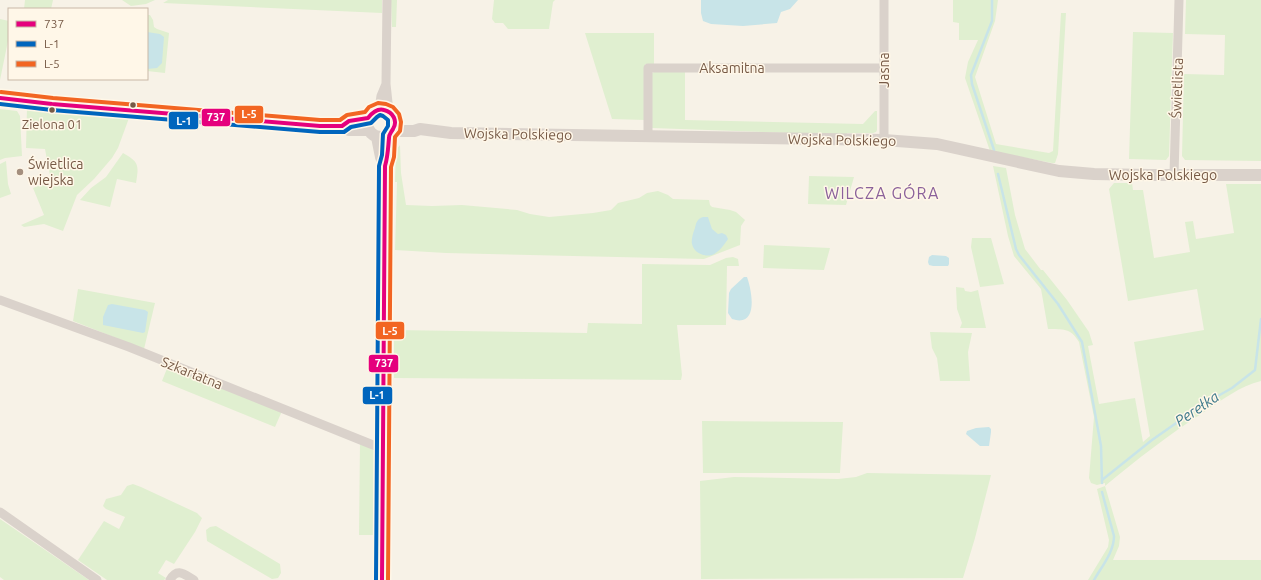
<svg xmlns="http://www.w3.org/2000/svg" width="1261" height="580" font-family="Ubuntu,sans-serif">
<rect width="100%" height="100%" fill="#f7f2e7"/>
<path fill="#e0efd0" d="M25,0H53L51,9H24Z
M122,0H155L146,4L131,6Z
M168,0H382V13L163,3Z
M391,0H397L396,27H392Z
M494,0H555L553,2L549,29H508L503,23H495L492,19Z
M953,0H998L995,21L975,77L996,144L1049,153L1053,151L1061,13H1066L1058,154L1055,163H1052L990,151L965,78L968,62L978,40H959V23L953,22Z
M1186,0H1261V161L1185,160L1182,156L1184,74L1224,75L1225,35L1185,34Z
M147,15H150L153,20L154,27L157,29L169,33L165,73L147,71Z
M0,19L9,21V41H8L0,80Z
M1133,32L1173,33L1169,156L1166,160L1129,159Z
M585,33H654V64H645V120L612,119Z
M654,72H685V120L863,124L875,111H877V130L876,132L873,133H847V135L652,128V73Z
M27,108L129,118L118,148L112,158L94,179L77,195L63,231L44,224L24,227L21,225L44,215L33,188L51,181L45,149L26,148Z
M0,109L17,111L20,116L22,156L5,158L0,160Z
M400,145L401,173L406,205L432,206L462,205L517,210L530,214L549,217L593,213L611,210L618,203L639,198L647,193L658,191L668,195L673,199L709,200L710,205L712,207L730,210L736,212L745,220L741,226L740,245L704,259L446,253L395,250L397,182H395L396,150Z
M123,153C139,162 139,165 136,183L117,179L110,207L80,200L91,188L106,177Z
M6,161L8,184L11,194L0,198V164Z
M993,166L1006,168L1015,215L1025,249L1041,270H1043L1067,300L1089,332L1093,345L1088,346L1099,404L1135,398L1143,442L1150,436L1134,342L1204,330L1197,289L1128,301L1109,189L1114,183H1132L1133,190H1143L1154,258L1190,252L1185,222L1193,221L1196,239L1234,233L1226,184H1261V381C1240,386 1222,400 1204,412C1170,434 1137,459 1105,486L1120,537L1119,546L1113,560H1261V580H1088L1108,547L1109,540L1097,489L1105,486V483L1097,485L1091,483L1089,478L1094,417L1079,342C1070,327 1063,330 1048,329L1041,289L1014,256L1008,236Z
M809,176L854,177L846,205L808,204Z
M972,238H991L1004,284L980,287L971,247Z
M764,245L830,248L824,270L763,268Z
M733,257L738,259L739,266H727L726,325H677L682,375L681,380L394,378V330L587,333L588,323L642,324V264L710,265L726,258Z
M956,287L964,288L965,291L971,292L978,290L986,328H960L962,323L957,309Z
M78,289L155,303L144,349L73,321Z
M930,332L972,333L968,352L970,381H940L937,358L932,348Z
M168,366L282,411L275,427L162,381Z
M702,421L843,422L840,473H703Z
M360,442L376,452V535H359Z
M867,473L991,475L975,538L963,578L701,579L700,481L734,477L838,479L856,477Z
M133,484L141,487L197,513L202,518L195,532L174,564L166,560L158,573L166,578L164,580H107L78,560L104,521L119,529L125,517L106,509L103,506L106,499L121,495L127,486Z
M0,519L89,580H4L0,577Z
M216,526L280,564L281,573L278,578L272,579L207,541L206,530L210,527Z"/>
<path fill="#c8e4e8" d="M701,0H798L790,9L781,12L777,23L743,26L711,24L703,21L701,13Z
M147,32L160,34L164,37L162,63L157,68L147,69Z
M703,217H708L712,229L718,234L722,233L726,235L728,239C725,244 718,253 712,255C704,257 694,253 692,244C691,240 693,233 695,228C696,223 697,219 703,217Z
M932,255L946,256L949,258V264L948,266H933L929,265L928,262L929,257Z
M744,277H747C752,291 759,328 732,319L728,313L729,293L731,289Z
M112,304L145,310L148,312L145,332L143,333L103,325V317L108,305Z
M989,427L991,429V432L989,446H980L966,434L967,431L976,428Z"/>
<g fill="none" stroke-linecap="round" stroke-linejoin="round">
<path stroke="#c8e4e8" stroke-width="2.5" d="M992,0V21L971,75L972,84L994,150
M998,174L1016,249L1019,255L1058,304L1082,342L1101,446L1102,483
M1102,480L1152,440L1202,405L1232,388L1255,370L1261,319
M1094,580C1102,566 1114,552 1114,536L1102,492"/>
<path stroke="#dad2cb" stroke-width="9" d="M387,0L386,84L389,112
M379,109L381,96L386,84
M648,136V68H884
M884,140V0
M1174,175L1179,0
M0,300L129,347L383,449
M0,512L97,580
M170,580C177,567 184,574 194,580"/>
<path stroke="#dad2cb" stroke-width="12" d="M0,98L52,104L320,126H342L349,121L368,118
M367 123a14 14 0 1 1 28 0a14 14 0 1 1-28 0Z
M342,126L349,130H369
M393,131H414L420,129L451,133L884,140L937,144L1059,171L1094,174L1149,175H1261
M377,137L381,157L385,166
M382,580L385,253V166L388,156L389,135"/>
<g stroke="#fff7e8" stroke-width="7">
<path id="bus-1" d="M0,98L52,104L320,126H342L349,121L368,118C372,113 377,108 384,110C393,112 398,121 393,129C391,133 389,134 389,138C388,148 388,156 385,166L382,580"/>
</g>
<g stroke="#fff7e8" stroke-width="7">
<path id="bus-2" d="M0,104L52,110L320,132H344L351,127L371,123L377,117L380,115L383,116L388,120V126L383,134L382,155L379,166L376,580"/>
</g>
<g stroke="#fff7e8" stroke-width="7">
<path id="bus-3" d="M1,92L53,98L320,120H340L347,115L365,112L369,107L378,103L386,104L393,107L399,114L401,122L400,131L395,137L394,157L391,167L388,580"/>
</g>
<use href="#bus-1" stroke="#e5007d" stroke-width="4"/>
<use href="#bus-2" stroke="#0065bd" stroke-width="4"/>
<use href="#bus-3" stroke="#f26522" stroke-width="4"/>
</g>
<g fill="#775a46" stroke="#fff7e8" stroke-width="1.5">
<circle cx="133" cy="105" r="3.5"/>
<circle cx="52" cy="110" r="3.5"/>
</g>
<circle fill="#a48f7e" stroke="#fff7e8" stroke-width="1.5" cx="20" cy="172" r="4"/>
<g text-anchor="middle" stroke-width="3" stroke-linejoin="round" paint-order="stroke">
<g font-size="13" fill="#775a46" stroke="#fff7e8">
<text x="52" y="129">Zielona 01</text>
</g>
<g font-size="14" fill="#775a46" stroke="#fff7e8">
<text x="732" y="73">Aksamitna</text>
<text transform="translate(884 70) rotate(-90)" y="5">Jasna</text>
<text transform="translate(1177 88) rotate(-88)" y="5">Świetlista</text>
<text transform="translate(518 134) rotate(1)" y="5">Wojska Polskiego</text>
<text transform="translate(842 140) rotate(1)" y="5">Wojska Polskiego</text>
<text x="1163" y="180">Wojska Polskiego</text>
<text transform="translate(192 373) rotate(22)" y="5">Szkarłatna</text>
</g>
<g font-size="14" fill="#775a46" stroke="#fff7e8" text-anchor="start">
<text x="28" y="169">Świetlica<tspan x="28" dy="16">wiejska</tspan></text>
</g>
<g font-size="15" font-style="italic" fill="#3e7a8c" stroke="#fff7e8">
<text transform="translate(1197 409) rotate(-34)" y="5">Perełka</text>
</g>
<g font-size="16" letter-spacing="1" fill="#8a619b" stroke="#fff7e8">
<text x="882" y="199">WILCZA GÓRA</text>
</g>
</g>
<g stroke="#fff7e8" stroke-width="1.5">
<rect x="234" y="105" width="30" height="19" rx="4" fill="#f26522"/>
<rect x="201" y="108" width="30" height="19" rx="4" fill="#e5007d"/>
<rect x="168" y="111" width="31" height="19" rx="4" fill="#0065bd"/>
<rect x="375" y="321" width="30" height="19" rx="4" fill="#f26522"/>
<rect x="368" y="354" width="31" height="19" rx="4" fill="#e5007d"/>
<rect x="362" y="386" width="31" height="19" rx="4" fill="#0065bd"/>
</g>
<g font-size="11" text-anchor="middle" font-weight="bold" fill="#fff">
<text x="249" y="118">L-5</text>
<text x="216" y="121">737</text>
<text x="184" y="125">L-1</text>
<text x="390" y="335">L-5</text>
<text x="384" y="367">737</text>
<text x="377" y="399">L-1</text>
</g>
<rect x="8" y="8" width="140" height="72" fill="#fff7e8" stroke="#c9b8a7"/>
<rect x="16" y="21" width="20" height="6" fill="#e5007d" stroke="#c9b8a7"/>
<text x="44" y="28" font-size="12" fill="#775a46">737</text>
<rect x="16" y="41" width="20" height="6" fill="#0065bd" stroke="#c9b8a7"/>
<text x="44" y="48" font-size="12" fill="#775a46">L-1</text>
<rect x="16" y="61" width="20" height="6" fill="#f26522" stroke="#c9b8a7"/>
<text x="44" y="68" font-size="12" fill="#775a46">L-5</text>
</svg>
